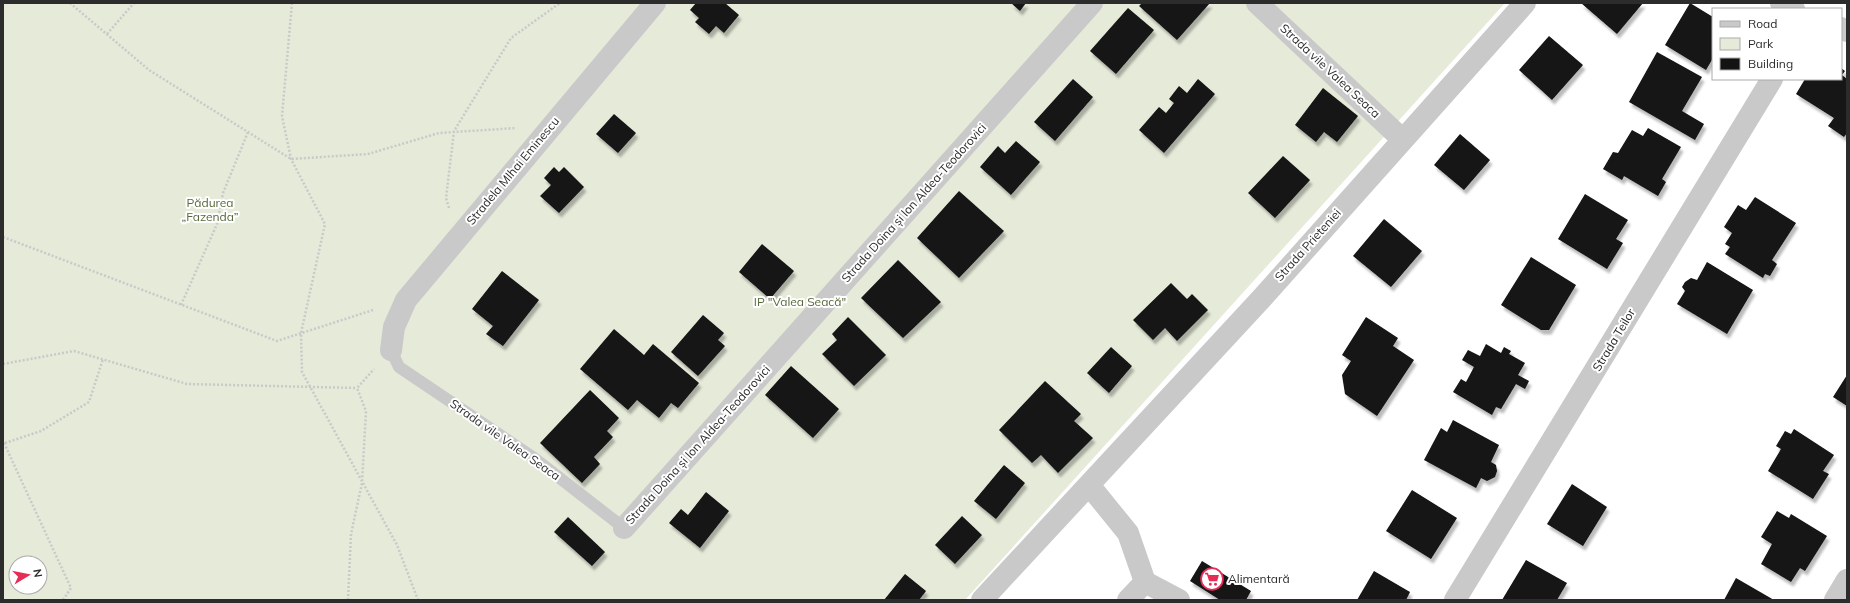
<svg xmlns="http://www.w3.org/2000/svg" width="1850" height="603" font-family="Mulish,sans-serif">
<defs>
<filter id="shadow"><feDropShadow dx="2.5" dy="4.5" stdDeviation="1" flood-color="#0004"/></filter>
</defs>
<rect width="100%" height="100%" fill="#fff"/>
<path fill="#e5ead9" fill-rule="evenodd" d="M3,3H1505L965,600H3ZM16,563H40V587H16Z"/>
<path fill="#131313" filter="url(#shadow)" d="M696,3H725L739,15L724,33L716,26L709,34L695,22L699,18L690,10Z
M1011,3H1026L1020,11Z
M1142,3H1210L1177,40L1139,6Z
M1581,3H1643L1617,34Z
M1690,3L1713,17V58L1706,70L1665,45Z
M1128,8L1154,30L1116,74L1090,51Z
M1549,36L1583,65L1552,100L1519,70Z
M1657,52L1702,77L1682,111L1704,124L1695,140L1629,102Z
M1841,68L1845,71L1842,75L1847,79V133L1844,137L1828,126L1834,118L1796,94L1805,79H1841Z
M1073,79L1093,97L1055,141L1034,122Z
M1198,79L1215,94L1164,153L1139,130L1159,107L1166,113L1174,103L1169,99L1179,86L1187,93Z
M1323,88L1358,116L1337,142L1324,132L1316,142L1295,125Z
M614,114L636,133L618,153L596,134Z
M1648,128L1681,147L1662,179L1666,182L1658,196L1624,176L1622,180L1603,169L1613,152L1618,153L1632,130L1643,136Z
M1460,134L1490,160L1464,190L1434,165Z
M1016,141L1040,162L1011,195L980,167L998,146L1005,153Z
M1283,156L1310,180L1275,218L1248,193Z
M554,167L559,172L564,167L584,187L559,213L540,196L551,185L544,178Z
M959,191L1004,231L959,278L917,238Z
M1585,194L1628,220L1616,239L1623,243L1607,269L1558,239Z
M1755,197L1796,223L1772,260L1777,264L1770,276L1765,274L1763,278L1725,254L1730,247L1725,244L1732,233L1724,227L1738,205L1746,210Z
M1384,219L1422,251L1391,287L1353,256Z
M762,244L794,271L770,299L739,272Z
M1531,257L1576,285L1549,330H1541L1501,305Z
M898,260L941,302L903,338L861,298Z
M1707,262L1753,290L1727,334L1677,304L1685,291L1682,287L1685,282L1691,278L1697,280Z
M502,271L539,300L503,346L486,334L493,326L472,309Z
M1171,283L1187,299L1192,294L1208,310L1177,341L1165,328L1153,340L1133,320Z
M703,315L724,333L718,340L725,346L698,376L671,352Z
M848,317L886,355L854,386L822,354L837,340L832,334Z
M1366,317L1398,338L1393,346L1414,360L1377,416L1345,394L1342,375L1351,361L1342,355Z
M614,329L644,355L653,344L699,383L678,408L671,403L659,418L637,400L628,410L580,369Z
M1486,344L1501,353L1504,347L1511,351L1509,354L1525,363L1518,375L1529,381L1525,389L1516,384L1501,409L1496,407L1492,415L1453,392L1461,379L1466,382L1474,367L1462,360L1468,350L1480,356Z
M1111,347L1132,366L1109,393L1087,373Z
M791,366L839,409L813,438L765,395Z
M1847,375V406L1833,397Z
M1045,381L1081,414L1074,421L1093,438L1058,473L1041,455L1032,463L999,430Z
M590,390L619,418L607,431L613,437L594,457L600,464L582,483L540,443Z
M1453,420L1499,445L1491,462L1496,465L1497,471L1495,477L1487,481L1481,478L1476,488L1424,460L1441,428L1447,432Z
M1794,429L1834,455L1823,471L1829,474L1813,499L1768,471L1781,449L1776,446L1785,431L1791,434Z
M1004,465L1025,483L996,519L974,501Z
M1572,484L1607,507L1583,546L1547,524Z
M1412,490L1457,518L1431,559L1386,531Z
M706,492L729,511L700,548L669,523L681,509L688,515Z
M1777,511L1789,518L1791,514L1827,536L1805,571L1800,568L1791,582L1761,564L1772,544L1761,537Z
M962,516L982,535L955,564L935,545Z
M568,517L605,552L592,566L554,532Z
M1526,560L1567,583L1557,600H1502Z
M1202,561L1251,591L1246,600H1220L1190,581Z
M1374,571L1410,592L1406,600H1357Z
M905,574L926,591L919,600H884Z
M1736,578L1774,600H1724Z"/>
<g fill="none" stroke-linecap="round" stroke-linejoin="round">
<path stroke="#c9c9c9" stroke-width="2.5" stroke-dasharray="2 2" stroke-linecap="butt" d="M70,3L149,70L291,159L368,154L439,133L516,128
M292,3L282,116L291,159L325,224L301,333L302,372L397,545L418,600
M107,34L134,3
M449,208L446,198L454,131L511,38L560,3
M3,237L277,341L373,310
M181,305L217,224L223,193L248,132
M3,364L74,351L187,384L357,388
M4,443L71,588L63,600
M5,443L41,431L89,402L103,359
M348,600L351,534L362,483L366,411L357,388L374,369"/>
<path stroke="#c9c9c9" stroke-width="12" d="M391,350L399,367L534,458L624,528"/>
<path stroke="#c9c9c9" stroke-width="22" d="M1257,3L1402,139
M1781,3L1794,9
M1841,28L1847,31
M391,350L394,327L406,300L655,3
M1089,485L1128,533L1145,582
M624,528L1092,3
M1145,582L1179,600
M982,600L1262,298L1525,3
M1128,600L1145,582
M1455,600L1772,79
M1835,600L1847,580"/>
</g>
<defs>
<g id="supermarket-ring" transform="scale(1.15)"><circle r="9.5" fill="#fff" stroke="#e52d55" stroke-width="1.5"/><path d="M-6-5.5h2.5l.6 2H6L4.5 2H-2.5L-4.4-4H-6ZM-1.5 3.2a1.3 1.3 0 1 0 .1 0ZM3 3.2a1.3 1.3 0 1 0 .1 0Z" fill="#e52d55"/></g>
</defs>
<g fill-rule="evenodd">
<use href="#supermarket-ring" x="1212" y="579"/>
</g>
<g text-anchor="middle" stroke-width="4" stroke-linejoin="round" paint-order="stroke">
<g font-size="12" fill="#2c2c2c" stroke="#fff">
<text transform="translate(1330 71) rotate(43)" y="4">Strada vile Valea Seaca</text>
<text transform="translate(513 171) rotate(-50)" y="4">Stradela MIhai Eminescu</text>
<text transform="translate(914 203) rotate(-48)" y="4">Strada Doina și Ion Aldea-Teodorovici</text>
<text transform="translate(1308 245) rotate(-48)" y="4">Strada Prieteniei</text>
<text transform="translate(1614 340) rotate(-59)" y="4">Strada Teilor</text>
<text transform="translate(505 440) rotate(35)" y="4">Strada vile Valea Seaca</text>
<text transform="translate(698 445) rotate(-48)" y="4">Strada Doina și Ion Aldea-Teodorovici</text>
</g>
<g font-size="12" fill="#56673a" stroke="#fff">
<text x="210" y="207">Pădurea<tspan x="210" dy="14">„Fazenda”</tspan></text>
<text x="800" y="306">IP "Valea Seacă"</text>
</g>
<g font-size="12" fill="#2c2c2c" stroke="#fff" text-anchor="start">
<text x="1228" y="583">Alimentară</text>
</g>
</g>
<rect width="1850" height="603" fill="none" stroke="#2c2c2c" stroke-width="8"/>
<rect x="1712" y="8" width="130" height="72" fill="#ffffff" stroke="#ababab"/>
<rect x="1720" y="21" width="20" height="6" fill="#c9c9c9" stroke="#ababab"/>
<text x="1748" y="28" font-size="12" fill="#2c2c2c">Road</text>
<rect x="1720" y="38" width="20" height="12" fill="#e5ead9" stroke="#ababab"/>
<text x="1748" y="48" font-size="12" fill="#2c2c2c">Park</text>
<rect x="1720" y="58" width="20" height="12" fill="#131313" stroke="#ababab"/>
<text x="1748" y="68" font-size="12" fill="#2c2c2c">Building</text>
<g transform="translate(28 575) rotate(80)"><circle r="19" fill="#ffffff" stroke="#ababab"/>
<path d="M0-3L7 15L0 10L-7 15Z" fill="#e52d55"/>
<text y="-6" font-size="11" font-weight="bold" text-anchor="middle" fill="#2c2c2c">N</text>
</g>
</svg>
